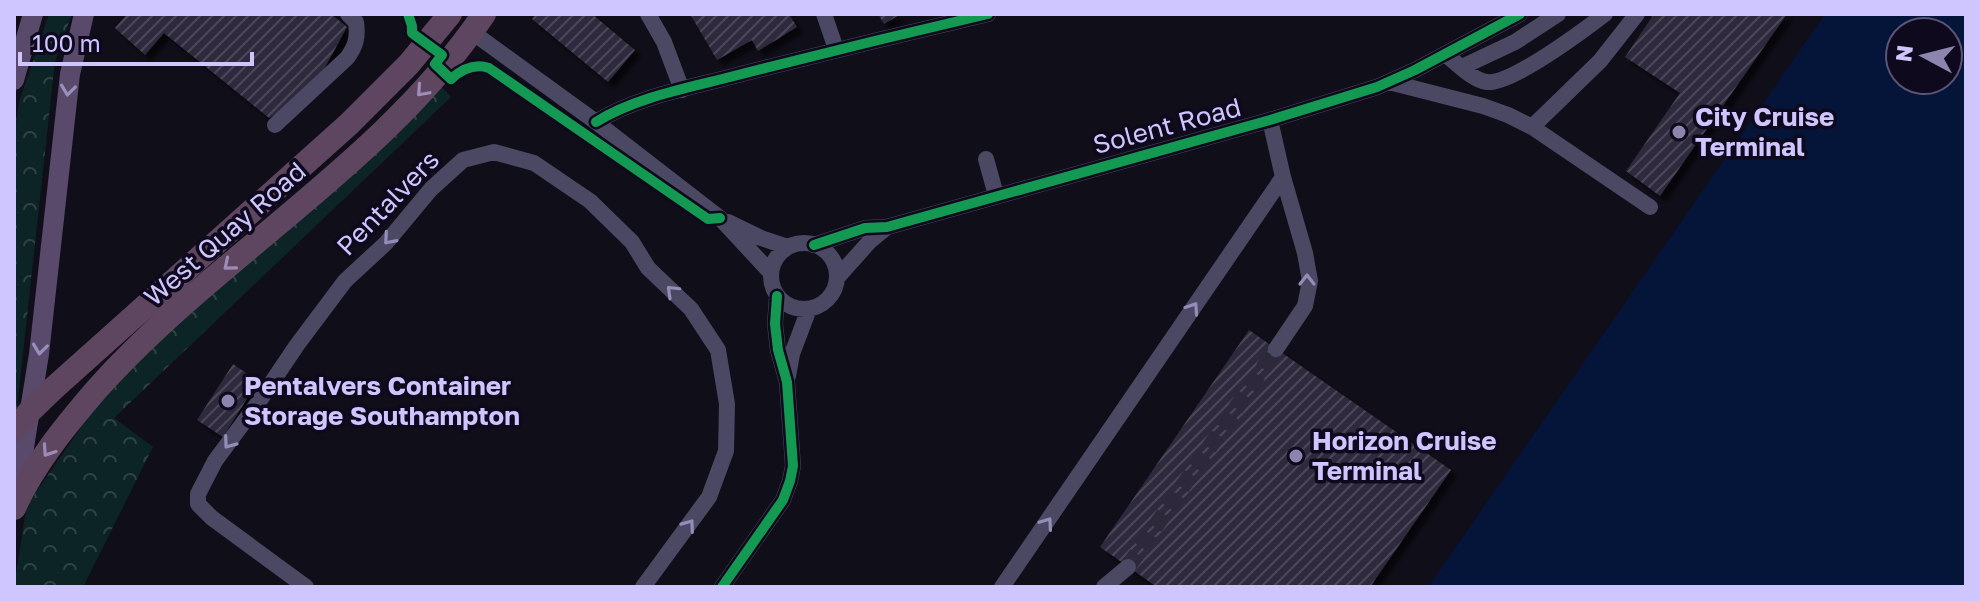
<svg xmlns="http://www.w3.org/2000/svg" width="1980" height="601" font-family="'Golos Text',sans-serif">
<defs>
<pattern id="forest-crowns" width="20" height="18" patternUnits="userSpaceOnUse" patternTransform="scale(2)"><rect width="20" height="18" fill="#0d2426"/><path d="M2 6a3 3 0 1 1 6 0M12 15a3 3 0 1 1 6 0" fill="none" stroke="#2f4247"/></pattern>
<pattern id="building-hatch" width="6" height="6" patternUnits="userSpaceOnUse" patternTransform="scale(2)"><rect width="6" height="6" fill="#2e2a3c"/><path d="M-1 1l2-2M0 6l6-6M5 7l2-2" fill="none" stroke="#4b4759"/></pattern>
<filter id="shadow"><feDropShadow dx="6" dy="6" stdDeviation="2" flood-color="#0009"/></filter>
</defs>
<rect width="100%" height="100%" fill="#100e18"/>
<path fill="url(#forest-crowns)" d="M49,14H72L55,61L17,408L14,410V137L19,102Z
M439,84L451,97L114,418L153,447L83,587H14L26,510L36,492L96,406L164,333Z"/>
<path fill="#051439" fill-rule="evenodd" d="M1825,14H1966V587H1428ZM1900,32H1948V80H1900Z"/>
<path fill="url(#building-hatch)" filter="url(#shadow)" d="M127,14H331L347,27L323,71L292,104L269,118L164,33L145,55L115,28Z
M536,14H592L635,50L608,82L532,19Z
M690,14H789L797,27L758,51L752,40L717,60Z
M878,14H901L884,24Z
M1654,14H1787L1660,196L1626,171L1680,93L1625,57Z
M1249,330L1451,470L1370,587H1157L1100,547Z
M233,364L258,381L223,437L197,420Z"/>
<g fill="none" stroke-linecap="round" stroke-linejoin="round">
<path stroke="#2d293b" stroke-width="16" stroke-dasharray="16 8" stroke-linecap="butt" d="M1128,567L1276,349"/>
<path stroke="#4a4862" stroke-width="16" d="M648,14L664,42L682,90
M824,14L836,49
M472,32L596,122L720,218L771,273
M1445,54C1457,63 1472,80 1487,82C1511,85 1584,30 1605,14
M1462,67L1515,42L1558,14
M1389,82L1483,106L1508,115L1532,127L1650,207
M1270,120L1283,177L1305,253L1310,281L1305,306L1276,349
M596,122C634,98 687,88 730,77C816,55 902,34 988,14
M275,125L347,58C356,46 358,37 356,22L348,14
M1532,127L1600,61L1637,14
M986,159L996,195
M728,222L761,238L788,247
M771 276a33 33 0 1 1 66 0a33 33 0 1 1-66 0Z
M814,245L865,228L887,227L1270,120L1377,87L1415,70L1520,14
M837,278L870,241L887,227
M788,376L792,354L809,309
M306,587L212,518L198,504V494L215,461L260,400L297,345L345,281L386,243L431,189L463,160L494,152L534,163L590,201L632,242L648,268L691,309L718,350L727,404L726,451L709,497L643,587
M722,587L783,500L790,481L793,466L787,382L778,350L775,324L777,296
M1002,587L1283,177
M1104,587L1128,567"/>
<path stroke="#594a6c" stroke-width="20" d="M14,80L33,14
M16,497L39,354L70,74L84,14"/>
<path stroke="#5f4660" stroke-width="24" d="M14,430L30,411L55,387L349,124L409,64L450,14
M14,508C34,464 66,425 97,389C217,255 382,165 484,14"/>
<g stroke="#0e091d" stroke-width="15">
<path id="cycleway" d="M408,14L412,26V33L442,55L435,64L451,79C462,69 474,63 489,68L708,219L720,218
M596,122C634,98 687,88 730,77C816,55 902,34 988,14
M814,245L865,228L887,227L1270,120L1377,87L1415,70L1520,14
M722,587L783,500L790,481L793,466L787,382L778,350L775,324L777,296"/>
</g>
<use href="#cycleway" stroke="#139951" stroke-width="10"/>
</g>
<defs><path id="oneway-chevron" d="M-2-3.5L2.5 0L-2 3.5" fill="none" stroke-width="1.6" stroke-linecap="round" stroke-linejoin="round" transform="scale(2)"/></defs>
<g stroke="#9a8ebd">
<use href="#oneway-chevron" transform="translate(68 90) rotate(97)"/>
<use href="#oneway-chevron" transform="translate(40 349) rotate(97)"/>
</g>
<g stroke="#9d8cb7">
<use href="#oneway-chevron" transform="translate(422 91) rotate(132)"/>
<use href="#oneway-chevron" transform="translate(229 265) rotate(140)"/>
<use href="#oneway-chevron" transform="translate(48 451) rotate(124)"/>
</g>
<g stroke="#938db8">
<use href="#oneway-chevron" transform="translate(389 239) rotate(131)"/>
<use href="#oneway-chevron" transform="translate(1307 280) rotate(-90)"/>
<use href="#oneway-chevron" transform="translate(672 291) rotate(-136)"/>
<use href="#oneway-chevron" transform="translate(1193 308) rotate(-56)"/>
<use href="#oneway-chevron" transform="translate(229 443) rotate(126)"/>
<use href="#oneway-chevron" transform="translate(1047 523) rotate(-55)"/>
<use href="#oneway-chevron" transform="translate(689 525) rotate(-54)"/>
</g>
<g fill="#8c85ae" stroke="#0e091d" stroke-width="3">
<circle cx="1679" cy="132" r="8"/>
<circle cx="228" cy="401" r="8"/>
<circle cx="1296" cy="456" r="8"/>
</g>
<g text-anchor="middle" stroke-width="7" stroke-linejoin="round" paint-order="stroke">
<g font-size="26" font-weight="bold" fill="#cfc5ff" stroke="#0e091d" text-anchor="start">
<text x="1695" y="126">City Cruise<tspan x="1695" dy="30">Terminal</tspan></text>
<text x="244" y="395">Pentalvers Container<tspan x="244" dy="30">Storage Southampton</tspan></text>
<text x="1312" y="450">Horizon Cruise<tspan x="1312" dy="30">Terminal</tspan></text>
</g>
<g font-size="26" fill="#cfc5ff" stroke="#0e091d">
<text transform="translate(1167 126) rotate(-15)" y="9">Solent Road</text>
<text transform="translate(388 203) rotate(-46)" y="9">Pentalvers</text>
<text transform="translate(225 234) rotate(-41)" y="9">West Quay Road</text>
</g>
</g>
<rect width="1980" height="601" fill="none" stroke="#cfc5ff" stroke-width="32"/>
<g transform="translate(1924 56) rotate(277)"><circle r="38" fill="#0e091d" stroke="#5b5477" stroke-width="2"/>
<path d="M0-6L14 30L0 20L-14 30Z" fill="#8c85ae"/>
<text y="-12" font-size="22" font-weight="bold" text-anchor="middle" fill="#cfc5ff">N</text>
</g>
<path d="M20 52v12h232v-12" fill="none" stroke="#cfc5ff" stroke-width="4"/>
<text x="32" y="52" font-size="24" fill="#cfc5ff" stroke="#0e091d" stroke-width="6" paint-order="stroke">100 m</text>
</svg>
